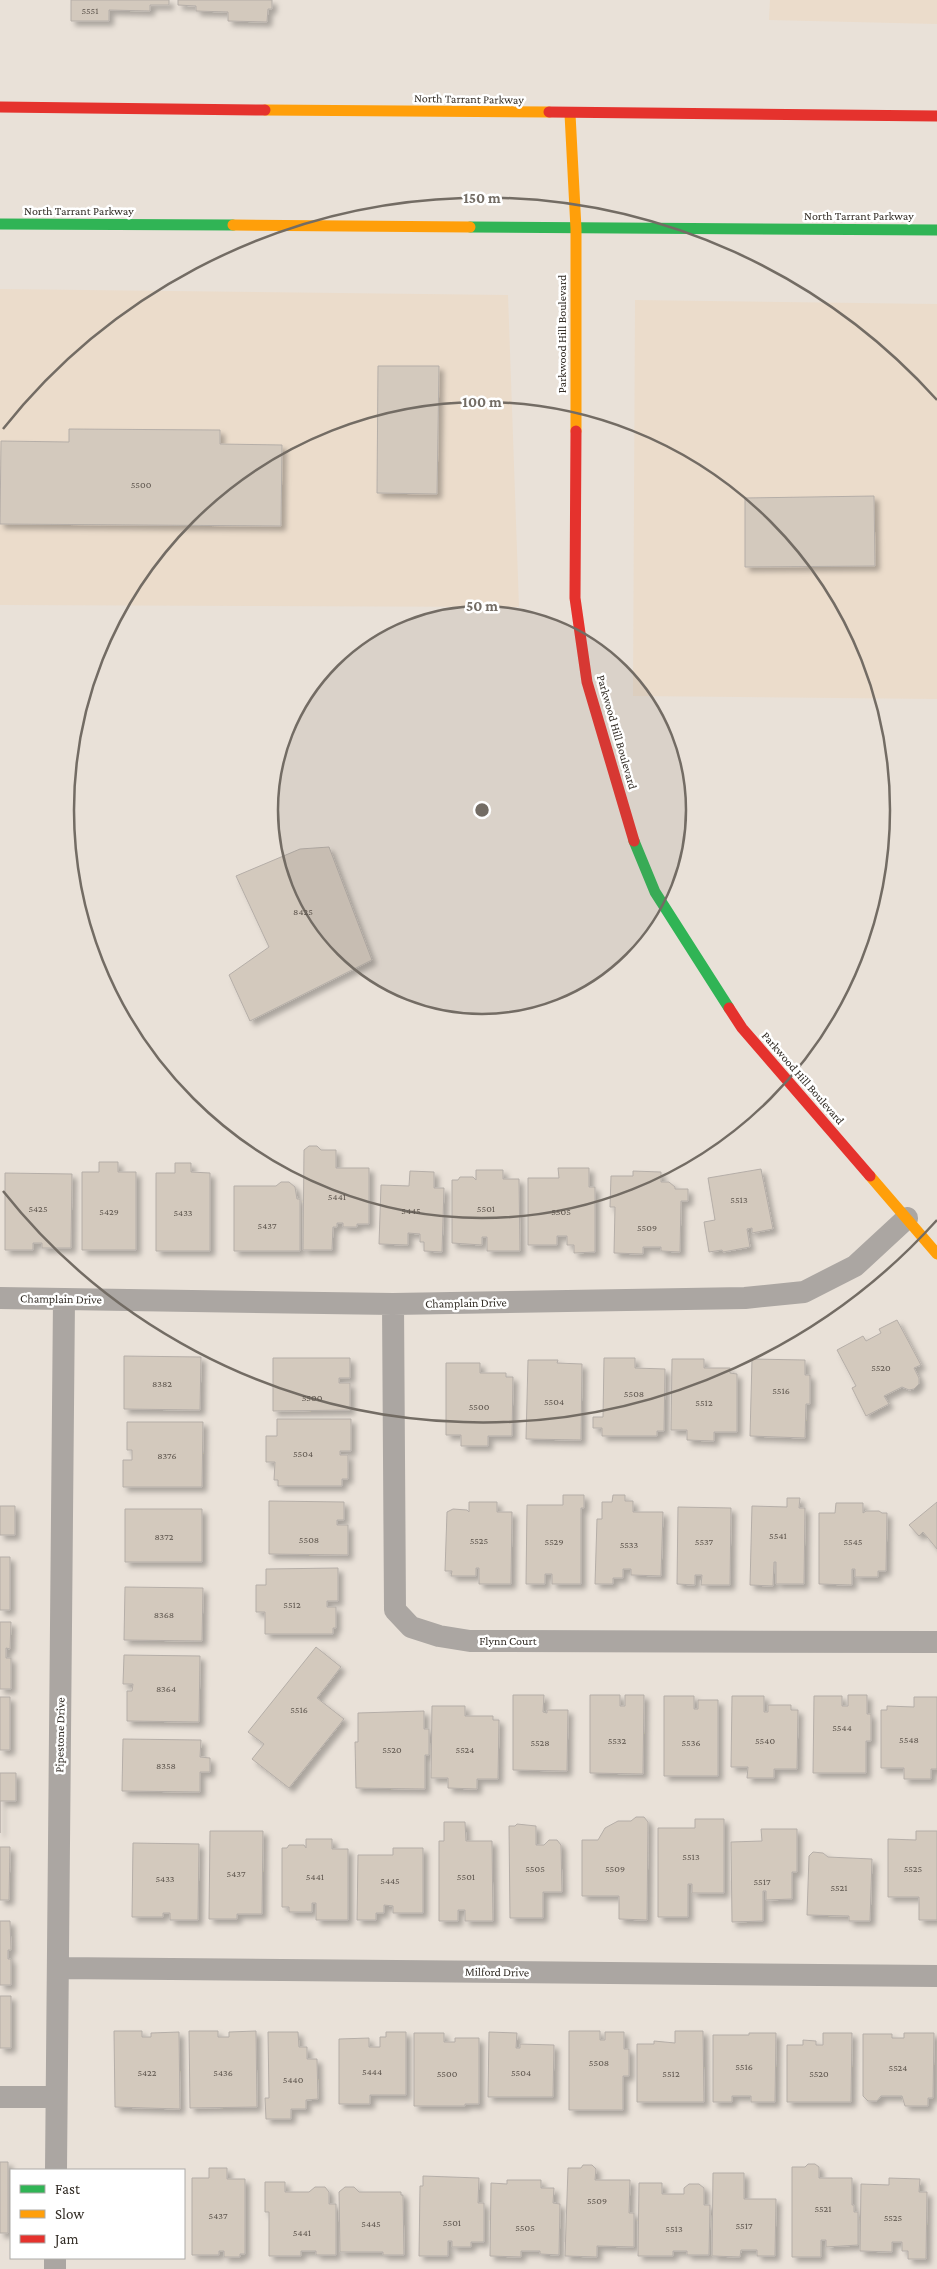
<svg xmlns="http://www.w3.org/2000/svg" width="937" height="2269" font-family="'Crimson Pro',serif">
<defs>
<filter id="shadow"><feDropShadow dx="4.5" dy="4.5" stdDeviation="2.5" flood-color="#0004"/></filter>
</defs>
<rect width="100%" height="100%" fill="#e9e1d8"/>
<path fill="#ebdccb" d="M770,0H937V24L769,20Z
M0,289L508,295L519,607L0,605Z
M635,300L937,304V699L633,696Z"/>
<path fill="#d3c9bd" stroke="#b5aea8" filter="url(#shadow)" d="M71,0H169V5H150V11L109,10V21H71Z
M178,0H272V9H268L267,22L228,21V12L196,11V6L178,5Z
M378,366H439L437,494L377,493Z
M69,429L220,430V444L282,445L281,526L0,524L1,441L69,442Z
M874,496L875,566L745,567V498Z
M329,847L372,960L250,1021L229,975L269,947L236,876L300,849Z
M309,1146H317L321,1150H336V1168H369V1224H357V1227H343V1223H337V1227H333L332,1250H303L304,1150Z
M99,1162H118V1172H136V1250H82V1172H99Z
M175,1163H191V1172L210,1173V1251H156V1173H175Z
M558,1168H589V1187H595V1252L574,1253V1245H567V1236H557V1245H528V1178H559Z
M761,1169L773,1229L752,1233V1228L747,1229L750,1247L723,1252L722,1250L709,1252L704,1222L715,1220L708,1178Z
M476,1170H503V1179H519L520,1251H487V1237H482V1245L452,1243V1180H458L460,1177H473L476,1180Z
M410,1171L434,1172V1188H444L442,1252L424,1251V1242H420V1234L408,1233V1245L379,1244L381,1185L409,1186Z
M633,1171L661,1172V1182H669L675,1187V1189H688V1201H681L680,1252L661,1251V1247H643V1254L614,1253L615,1207H610L611,1176H633Z
M5,1173L72,1174L71,1248H42V1243H33V1250H5Z
M281,1182H289L295,1187L297,1199H300V1251H234V1186H276Z
M897,1320L921,1365L914,1368L919,1378V1384L914,1389L909,1390L902,1387L884,1396L889,1404L866,1416L852,1388L856,1386L837,1350L863,1336L866,1341L881,1333L879,1329Z
M124,1356L201,1357L200,1410L124,1409Z
M273,1358H350V1378H339V1383H350V1410L273,1411Z
M604,1358H635V1368L665,1369L664,1431H657V1436H602V1428H593V1417H603Z
M672,1359H704V1368H730V1373L737,1374V1432H714V1441L687,1440V1430H671Z
M752,1359L805,1360V1375H810V1404H806L805,1438L750,1436Z
M528,1360H558L557,1363L582,1364L581,1440L526,1439Z
M446,1363H480V1373H506V1377H513L512,1436H488V1446H461V1435H446Z
M277,1419H351V1451H340V1455H348V1479H342V1486H278V1480H274L275,1462H266V1436H277Z
M127,1422H203L202,1487H123V1460H132V1450H127Z
M563,1495H584V1508H581V1584H552V1574H545V1584H526L527,1505H563Z
M613,1495H625V1501H633V1512H663L661,1576L631,1575V1569H623V1578H613V1584H595L597,1519H602V1502H612Z
M787,1498H800L799,1508H805L804,1584H776V1562H774L773,1586L750,1585L752,1506L787,1507Z
M269,1501L344,1502V1520H337V1525H348V1555L269,1554Z
M469,1502H497V1512H512L511,1584H479V1568H476V1576H451L452,1571H445L447,1512L453,1509L467,1510L469,1512Z
M937,1502V1549L923,1532L919,1536L909,1525Z
M836,1503H863V1513L866,1511H879L882,1513H887L886,1571H878V1577H855V1569H852V1585L819,1584V1513H835Z
M0,1506H15V1535H0Z
M678,1507L731,1508L730,1585H701L702,1575H695V1585L677,1584Z
M125,1509H202V1562H125Z
M0,1557H10V1610H0Z
M338,1568V1601H327V1607H336V1628H333V1634H265V1612H256V1585H266V1569Z
M125,1587L203,1588L202,1641L124,1640Z
M0,1622H11L10,1649L6,1648V1658H11V1689H0Z
M316,1647L341,1667L317,1698L344,1719L289,1788L252,1759L264,1744L248,1732Z
M124,1655L200,1656L199,1722L127,1721V1691H132L133,1684H123Z
M513,1695H544L543,1712L547,1713V1710H568L567,1771L513,1770Z
M590,1695H620V1706H625V1695H644L643,1774L590,1773Z
M848,1695H867V1714H871V1741H866V1773H813L814,1696H842V1706H848Z
M664,1696H694V1709H698V1700H718V1776H664Z
M732,1696H764V1712H768V1705H791V1710H798L797,1769H774V1778H747L748,1767H731Z
M0,1697H10V1750H0Z
M914,1697H937V1769H931V1779H904V1768H881V1710H887V1706L914,1707Z
M432,1706H465V1716H493V1720H499L498,1779H477V1789L448,1788V1778H431Z
M424,1711V1729H429V1755H425V1789L356,1788L355,1742H358V1713Z
M123,1739L201,1740L200,1757L210,1758V1772H200V1792L122,1791Z
M0,1773H16V1801H0V1833Z
M636,1817H644L648,1822L647,1920L619,1919V1896H582V1840H598L605,1828L618,1821H631Z
M695,1819H724V1893H692V1884H688V1917H658V1828H695Z
M444,1822H465L466,1841H492L493,1921H465V1910H458V1921H439V1841H444Z
M517,1824L536,1826V1845H544L549,1840H557L561,1845L562,1892H543V1918H510L509,1826H515Z
M761,1829H797V1872H792V1899L766,1900V1891H763V1921L732,1922L731,1842L762,1841Z
M210,1831H263L262,1914H237V1919H209Z
M916,1831H937V1920H919V1897H888V1839L916,1840Z
M306,1839H332V1849H348V1920H316V1903H312V1912H289V1907H282V1848H287L289,1845H304L306,1848Z
M133,1843L199,1844L198,1920H170V1913H163V1917H132Z
M0,1847H10L9,1900H0Z
M393,1848H423V1913H393V1906L384,1905V1913H376V1920H357L358,1855H393Z
M813,1852L823,1853L828,1857L872,1859L870,1921H849V1916L807,1915L809,1856Z
M0,1921H10L11,1950H8V1959H11V1985H0Z
M0,1996H11V2048H0Z
M114,2031H142V2037H151V2033L179,2032L180,2109L115,2107Z
M189,2031H218V2037H229V2032L256,2031L257,2107L190,2108Z
M569,2031H600V2040H605V2032H624V2049H629V2076H623V2110H569Z
M675,2031H703L704,2102H637V2044H654V2041L675,2043Z
M268,2032H298L299,2047H307V2059H317L318,2099L306,2100V2109H291V2119H266L265,2098H269Z
M386,2032H406V2095H370V2104H339V2039L369,2038V2047H380V2037H386Z
M489,2032L517,2033L516,2048H520V2044L554,2045L553,2097H488Z
M414,2033H444V2042H455V2038H479V2104H465V2106H414Z
M749,2033H776L775,2102H751V2096H732V2102H713V2035H749Z
M823,2033H852L851,2102H787V2045H803V2040L816,2041V2045H823Z
M904,2033H934L933,2098H928V2106H905L902,2096H881L877,2101H868L863,2096V2034H892V2038H904Z
M0,2162H8V2233H0Z
M808,2164H815L819,2167V2178H852V2205H854V2212H858V2245L826,2247V2240H821V2257H792V2167H805Z
M583,2165H592L596,2169L595,2180H630L629,2213H634V2247L597,2246V2257L565,2256L568,2168H581Z
M209,2168H227V2179H245V2254H240V2257H224V2251H219V2255H192V2178H209Z
M713,2173H744V2199H776L775,2256H757V2250H741L740,2257L712,2256Z
M423,2176L479,2178L478,2203H484V2242H471V2247H452V2241H448V2256H419L420,2186H423Z
M889,2178L920,2179L919,2192H927L926,2259H908V2251H902V2242H892V2252L860,2251L861,2184L889,2185Z
M507,2180H541V2188H554L553,2203L560,2204L559,2255L540,2254V2251H521V2257L490,2256L491,2183L507,2184Z
M265,2182H285V2192H309L315,2187H325L329,2192V2204H336V2255H316V2251H301V2256H269V2212H265Z
M639,2183H662V2194H684V2188L689,2184H699L704,2188V2205H710L709,2255H687V2251H673V2256H638Z
M345,2187H354L359,2192H401V2195H403L404,2255H383V2252H340L339,2192Z"/>
<g fill="none" stroke-linecap="round" stroke-linejoin="round">
<path stroke="#aba6a2" stroke-width="22" d="M0,1298L393,1304L745,1298L804,1292L855,1266L907,1218
M393,1304L395,1610L411,1627L439,1636L470,1641L937,1642
M58,1968L937,1976
M0,2097H56
M56,2170L64,1299
M55,2269V2258"/>
<path stroke="#30b455" stroke-width="11" d="M0,224L233,225
M470,227L937,230
M634,841L655,892L729,1008"/>
<path stroke="#ff9f0a" stroke-width="11" d="M265,110L549,112
M570,114L576,229V431
M233,225L470,227
M870,1176L937,1254"/>
<path stroke="#e5322d" stroke-width="11" d="M0,107L265,110
M549,112L937,116
M576,431L575,598L587,682L634,841
M729,1008L742,1028L870,1176"/>
</g>
<circle cx="482" cy="810" r="204" fill="#736c64" fill-opacity=".12"/>
<g fill="none" stroke="#736c64" stroke-width="2.5">
<circle cx="482" cy="810" r="204"/>
<circle cx="482" cy="810" r="408"/>
<path d="M937 1220A612 612 0 0 1 3 1191M3 429A612 612 0 0 1 937 400"/>
</g>
<g text-anchor="middle" stroke-width="5" stroke-linejoin="round" paint-order="stroke">
<g font-size="10" fill="#5e564e">
<text x="90" y="14">5551</text>
<text x="141" y="488">5500</text>
<text x="303" y="915">8425</text>
<text x="337" y="1200">5441</text>
<text x="739" y="1203">5513</text>
<text x="38" y="1212">5425</text>
<text x="486" y="1212">5501</text>
<text x="411" y="1214">5445</text>
<text x="109" y="1215">5429</text>
<text x="561" y="1215">5505</text>
<text x="183" y="1216">5433</text>
<text x="267" y="1229">5437</text>
<text x="647" y="1231">5509</text>
<text x="881" y="1371">5520</text>
<text x="162" y="1387">8382</text>
<text x="781" y="1394">5516</text>
<text x="634" y="1397">5508</text>
<text x="312" y="1401">5500</text>
<text x="554" y="1405">5504</text>
<text x="704" y="1406">5512</text>
<text x="479" y="1410">5500</text>
<text x="303" y="1457">5504</text>
<text x="167" y="1459">8376</text>
<text x="778" y="1539">5541</text>
<text x="164" y="1540">8372</text>
<text x="309" y="1543">5508</text>
<text x="479" y="1544">5525</text>
<text x="554" y="1545">5529</text>
<text x="704" y="1545">5537</text>
<text x="853" y="1545">5545</text>
<text x="629" y="1548">5533</text>
<text x="292" y="1608">5512</text>
<text x="164" y="1618">8368</text>
<text x="166" y="1692">8364</text>
<text x="299" y="1713">5516</text>
<text x="842" y="1731">5544</text>
<text x="909" y="1743">5548</text>
<text x="617" y="1744">5532</text>
<text x="765" y="1744">5540</text>
<text x="540" y="1746">5528</text>
<text x="691" y="1746">5536</text>
<text x="392" y="1753">5520</text>
<text x="465" y="1753">5524</text>
<text x="166" y="1769">8358</text>
<text x="691" y="1860">5513</text>
<text x="535" y="1872">5505</text>
<text x="615" y="1872">5509</text>
<text x="913" y="1872">5525</text>
<text x="236" y="1877">5437</text>
<text x="315" y="1880">5441</text>
<text x="466" y="1880">5501</text>
<text x="165" y="1882">5433</text>
<text x="390" y="1884">5445</text>
<text x="762" y="1885">5517</text>
<text x="839" y="1891">5521</text>
<text x="599" y="2066">5508</text>
<text x="744" y="2070">5516</text>
<text x="898" y="2071">5524</text>
<text x="372" y="2075">5444</text>
<text x="147" y="2076">5422</text>
<text x="223" y="2076">5436</text>
<text x="521" y="2076">5504</text>
<text x="447" y="2077">5500</text>
<text x="671" y="2077">5512</text>
<text x="819" y="2077">5520</text>
<text x="293" y="2083">5440</text>
<text x="597" y="2204">5509</text>
<text x="823" y="2212">5521</text>
<text x="218" y="2219">5437</text>
<text x="893" y="2221">5525</text>
<text x="452" y="2226">5501</text>
<text x="371" y="2227">5445</text>
<text x="744" y="2229">5517</text>
<text x="525" y="2231">5505</text>
<text x="674" y="2232">5513</text>
<text x="302" y="2236">5441</text>
</g>
<g font-size="12" fill="#332d26" stroke="#fff">
<text transform="translate(469 99) rotate(1)" y="4">North Tarrant Parkway</text>
<text x="79" y="215">North Tarrant Parkway</text>
<text x="859" y="220">North Tarrant Parkway</text>
<text transform="translate(562 334) rotate(-90)" y="4">Parkwood Hill Boulevard</text>
<text transform="translate(617 732) rotate(74)" y="4">Parkwood Hill Boulevard</text>
<text transform="translate(803 1078) rotate(49)" y="4">Parkwood Hill Boulevard</text>
<text transform="translate(61 1299) rotate(1)" y="4">Champlain Drive</text>
<text transform="translate(466 1303) rotate(-1)" y="4">Champlain Drive</text>
<text x="508" y="1645">Flynn Court</text>
<text transform="translate(60 1735) rotate(-89)" y="4">Pipestone Drive</text>
<text transform="translate(497 1972) rotate(1)" y="4">Milford Drive</text>
</g>
</g>
<circle cx="482" cy="810" r="8" fill="#736c64" stroke="#fff" stroke-width="2.5"/>
<g font-size="15" text-anchor="middle" font-weight="bold" fill="#736c64" stroke="#fff" stroke-width="5" stroke-linejoin="round" paint-order="stroke">
<text x="482" y="203">150 m</text>
<text x="482" y="407">100 m</text>
<text x="482" y="611">50 m</text>
</g>
<rect x="10" y="2169" width="175" height="90" fill="#ffffff" stroke="#adaba8"/>
<rect x="20" y="2185" width="25" height="8" fill="#30b455" stroke="#adaba8"/>
<text x="55" y="2194" font-size="15" fill="#332d26">Fast</text>
<rect x="20" y="2210" width="25" height="8" fill="#ff9f0a" stroke="#adaba8"/>
<text x="55" y="2219" font-size="15" fill="#332d26">Slow</text>
<rect x="20" y="2235" width="25" height="8" fill="#e5322d" stroke="#adaba8"/>
<text x="55" y="2244" font-size="15" fill="#332d26">Jam</text>
</svg>
